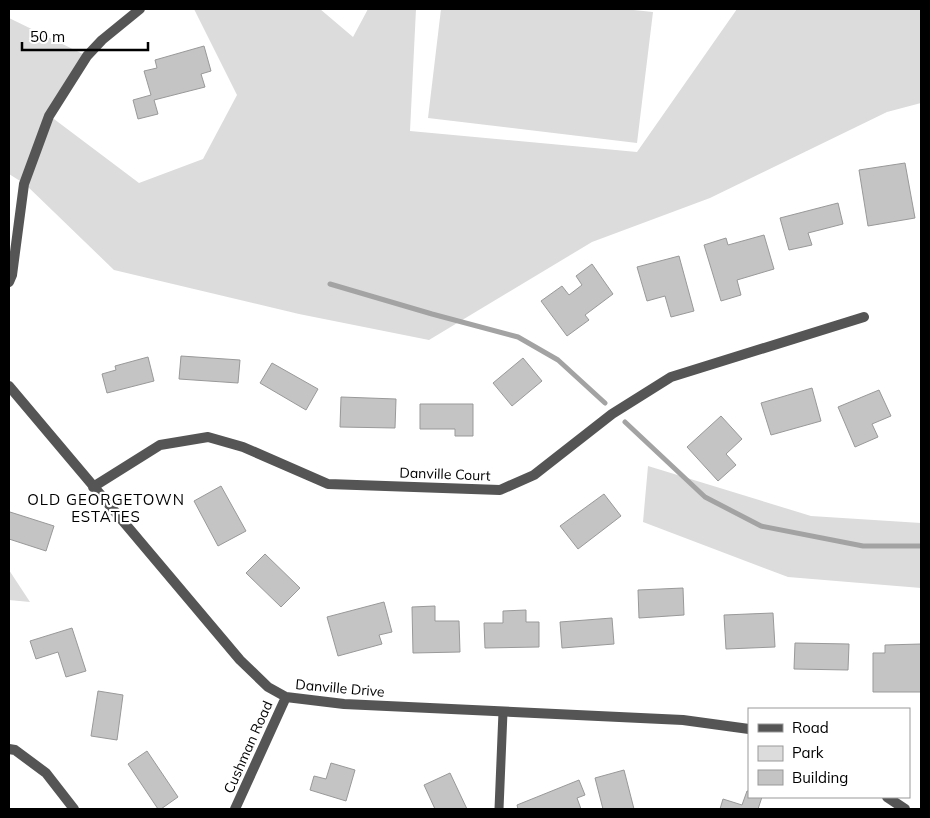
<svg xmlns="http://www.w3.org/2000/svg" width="930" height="818" font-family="Mulish,sans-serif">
<rect width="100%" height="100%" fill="#fff"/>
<path fill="#dcdcdc" d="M194,9H320L353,37L368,9H416L410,131L637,152L737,9L921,10V103L887,112L710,198L592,242L429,340L299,314L114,270L25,184L9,174V18L87,56L50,116L139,183L203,159L237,95Z
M441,9H624L653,12L637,143L428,118Z
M648,466L811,516L921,523V588L788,577L643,522Z
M9,570L30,602L9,600Z"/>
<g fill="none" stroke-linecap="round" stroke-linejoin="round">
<path stroke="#a3a3a3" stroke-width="5" d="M330,284L432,314L518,337L558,360L605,403
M625,422L705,497L761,526L863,546H921"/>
</g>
<path fill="#c4c4c4" stroke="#999" d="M204,46L211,71L201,74L205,87L154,100L158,114L138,119L133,100L151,95L144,71L157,68L155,60Z
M905,163L915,218L868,226L859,170Z
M838,203L843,224L808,233L812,245L789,250L780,218Z
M764,235L774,269L737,280L741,295L721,301L704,245L726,238L728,245Z
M679,256L694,311L671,317L665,296L647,301L637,267Z
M592,264L613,294L585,315L589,320L567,336L541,301L562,286L569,295L582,285L576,276Z
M181,356L240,360L238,383L179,379Z
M148,357L154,381L107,393L102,374L116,370L115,366Z
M523,358L542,381L512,406L493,383Z
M272,363L318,389L306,410L260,383Z
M812,388L821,421L771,435L761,403Z
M879,390L891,416L872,424L878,437L855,447L838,407Z
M341,397L396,399L395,428L340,427Z
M420,404H473V436H455V429H420Z
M721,416L742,439L726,454L736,465L718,481L687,447Z
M221,486L246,531L218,546L194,501Z
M604,494L621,516L578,549L560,526Z
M10,512L54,526L46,551L9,539V515Z
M265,554L300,588L281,607L246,573Z
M683,588L684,615L639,618L638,590Z
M384,602L392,632L379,635L382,644L338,656L327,617Z
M435,606V621H459L460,652L413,653L412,607Z
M526,610V622H539V647L485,648L484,623H503V611Z
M773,613L775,647L726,649L724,615Z
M612,618L614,644L562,648L560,622Z
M72,628L86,671L66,677L58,652L36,659L30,641Z
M795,643L849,644L848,670L794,669Z
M921,644V692H873V653H885V645Z
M98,691L123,695L117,740L91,736Z
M147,751L178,797L161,809H158L128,764Z
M331,763L355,770L346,801L310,790L314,776L326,779Z
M624,770L634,809H603L595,778Z
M450,773L467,809H435L424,785Z
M579,780L585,795L577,798L581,809H518L517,805Z
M747,791H749V797H762L758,809H720L723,799L742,805Z"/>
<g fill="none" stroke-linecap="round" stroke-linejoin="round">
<path stroke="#555" stroke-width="9" d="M499,809L503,712"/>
<path stroke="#555" stroke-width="10" d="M9,282L12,275L24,184L49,116L87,56L102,40L140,9
M9,386L240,660L268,687L286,697L344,704L683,720L749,729
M93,487L160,445L208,437L243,447L328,484L500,490L534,475L612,414L671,377L864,317
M9,749L15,750L46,773L74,809
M887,797L905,809
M235,809L286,697"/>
</g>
<g text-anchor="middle" stroke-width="4.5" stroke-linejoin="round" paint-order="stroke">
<g font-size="14" fill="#000" stroke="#fff">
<text transform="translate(445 474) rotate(2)" y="5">Danville Court</text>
<text transform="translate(340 688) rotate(5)" y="5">Danville Drive</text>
<text transform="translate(248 747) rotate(-66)" y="5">Cushman Road</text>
</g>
<g font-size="15" letter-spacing="1" fill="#000" stroke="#fff">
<text x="106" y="505">OLD GEORGETOWN<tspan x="106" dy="17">ESTATES</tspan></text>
</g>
</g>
<rect width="930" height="818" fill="none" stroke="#000000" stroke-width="20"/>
<rect x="748" y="708" width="162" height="90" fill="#ffffff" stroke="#999999"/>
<rect x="758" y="724" width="25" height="8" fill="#555555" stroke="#999999"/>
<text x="792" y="733" font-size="15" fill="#000000">Road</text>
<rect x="758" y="746" width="25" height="15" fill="#dcdcdc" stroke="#999999"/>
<text x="792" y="758" font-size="15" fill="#000000">Park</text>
<rect x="758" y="770" width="25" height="15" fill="#c4c4c4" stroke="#999999"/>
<text x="792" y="783" font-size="15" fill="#000000">Building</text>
<path d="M22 42v8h126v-8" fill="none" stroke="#000000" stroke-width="2.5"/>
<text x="30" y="42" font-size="15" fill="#000000" stroke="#ffffff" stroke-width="4" paint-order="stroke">50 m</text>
</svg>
